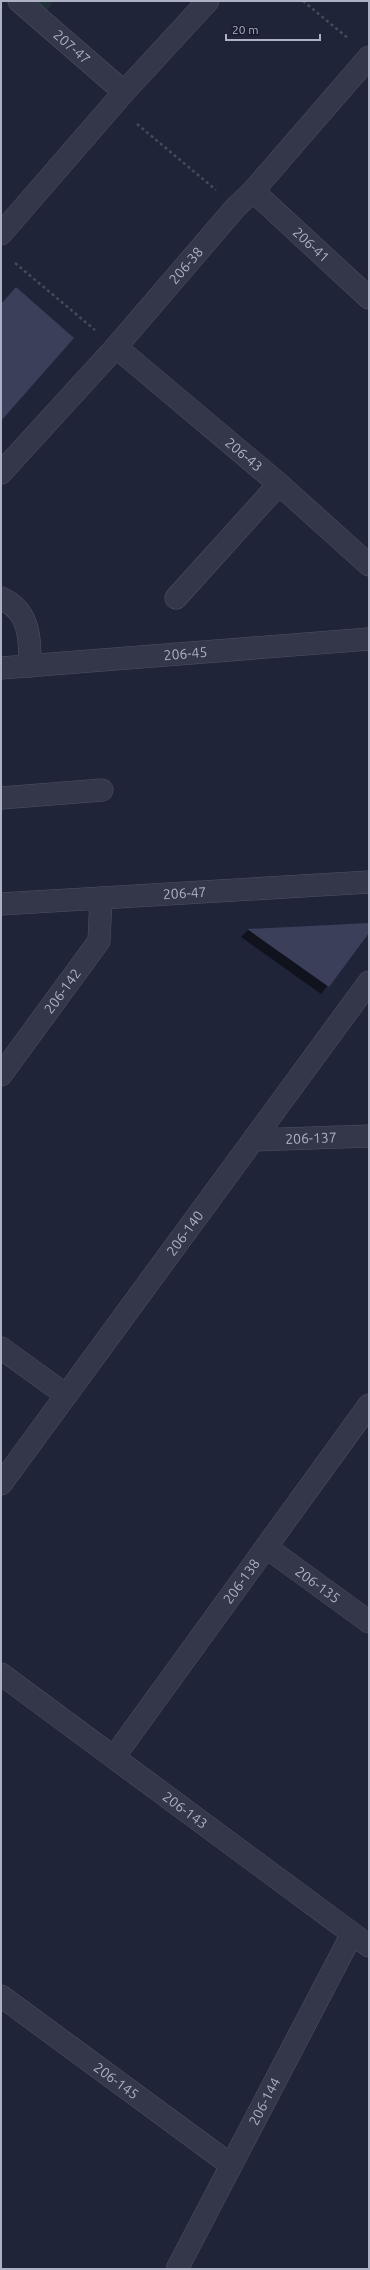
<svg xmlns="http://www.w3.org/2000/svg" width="370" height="2270" font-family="Ubuntu,sans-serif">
<rect width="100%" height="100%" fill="#1f2439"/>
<path fill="#21313a" d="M27,1H54L43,16Z"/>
<path fill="#0007" d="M369,924V932L321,994L241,937L248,930Z"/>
<path fill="#3b3f59" d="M16,287L74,338L1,421V304Z
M369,923V933L329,987L247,929Z"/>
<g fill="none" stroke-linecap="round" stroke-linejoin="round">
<g stroke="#4d5164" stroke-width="23">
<g id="minor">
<path id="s1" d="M19,1L124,92"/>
<path id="s2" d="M253,191L369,298"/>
<path d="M1,234L124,92L208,1"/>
<path id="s3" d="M116,347L279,484L369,565"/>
<path id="s4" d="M1,473L116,347L236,207L253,191L369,57"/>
<path d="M1,598C30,611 30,638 30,666"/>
<path d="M176,598L279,484"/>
<path id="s5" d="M1,668L369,639"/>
<path d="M1,798L102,790"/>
<path id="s6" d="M1,904L369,882"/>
<path id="s7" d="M1,1075L99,941L101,898"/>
<path id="s8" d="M254,1140L369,1136"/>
<path d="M1,1348L66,1395"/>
<path id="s9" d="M1,1484L369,982"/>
<path id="s10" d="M266,1547L369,1622"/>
<path id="s11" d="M1,1674L369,1946"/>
<path id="s12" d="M114,1757L369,1405"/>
<path id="s13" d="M1,1996L231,2165"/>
<path id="s14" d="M177,2269L352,1934"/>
</g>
</g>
<path stroke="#3f4e57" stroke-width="2.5" stroke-dasharray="3 3" stroke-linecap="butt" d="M303,1L349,39
M137,124L216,190
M15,263L95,330"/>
<use href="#minor" stroke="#333749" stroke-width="22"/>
</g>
<g text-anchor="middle" stroke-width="3" stroke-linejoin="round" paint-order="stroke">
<g font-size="14" fill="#adb1c6" stroke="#191c2e">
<text dy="5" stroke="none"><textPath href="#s1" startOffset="70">207-47</textPath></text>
<text dy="5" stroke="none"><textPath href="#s2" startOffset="79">206-41</textPath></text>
<text dy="5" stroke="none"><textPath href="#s4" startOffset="278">206-38</textPath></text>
<text dy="5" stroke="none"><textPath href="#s3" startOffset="167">206-43</textPath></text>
<text dy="5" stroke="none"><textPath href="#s5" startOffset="185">206-45</textPath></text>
<text dy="5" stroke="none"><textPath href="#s6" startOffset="184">206-47</textPath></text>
<text dy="5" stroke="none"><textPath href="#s7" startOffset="104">206-142</textPath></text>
<text dy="5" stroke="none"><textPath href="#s8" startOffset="57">206-137</textPath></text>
<text dy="5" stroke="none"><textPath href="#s9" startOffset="311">206-140</textPath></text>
<text dy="5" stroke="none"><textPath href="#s12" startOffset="217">206-138</textPath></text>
<text dy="5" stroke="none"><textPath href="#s10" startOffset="64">206-135</textPath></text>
<text dy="5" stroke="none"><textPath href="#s11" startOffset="229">206-143</textPath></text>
<text dy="5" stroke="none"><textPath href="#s13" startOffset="143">206-145</textPath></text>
<text dy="5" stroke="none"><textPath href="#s14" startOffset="189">206-144</textPath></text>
</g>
</g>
<rect width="370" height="2270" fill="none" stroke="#adb1c6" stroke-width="4"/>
<path d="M226 34v6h94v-6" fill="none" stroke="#adb1c6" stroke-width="2"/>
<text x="232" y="34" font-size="12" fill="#adb1c6" stroke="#191c2e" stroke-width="3" paint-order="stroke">20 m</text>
</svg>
